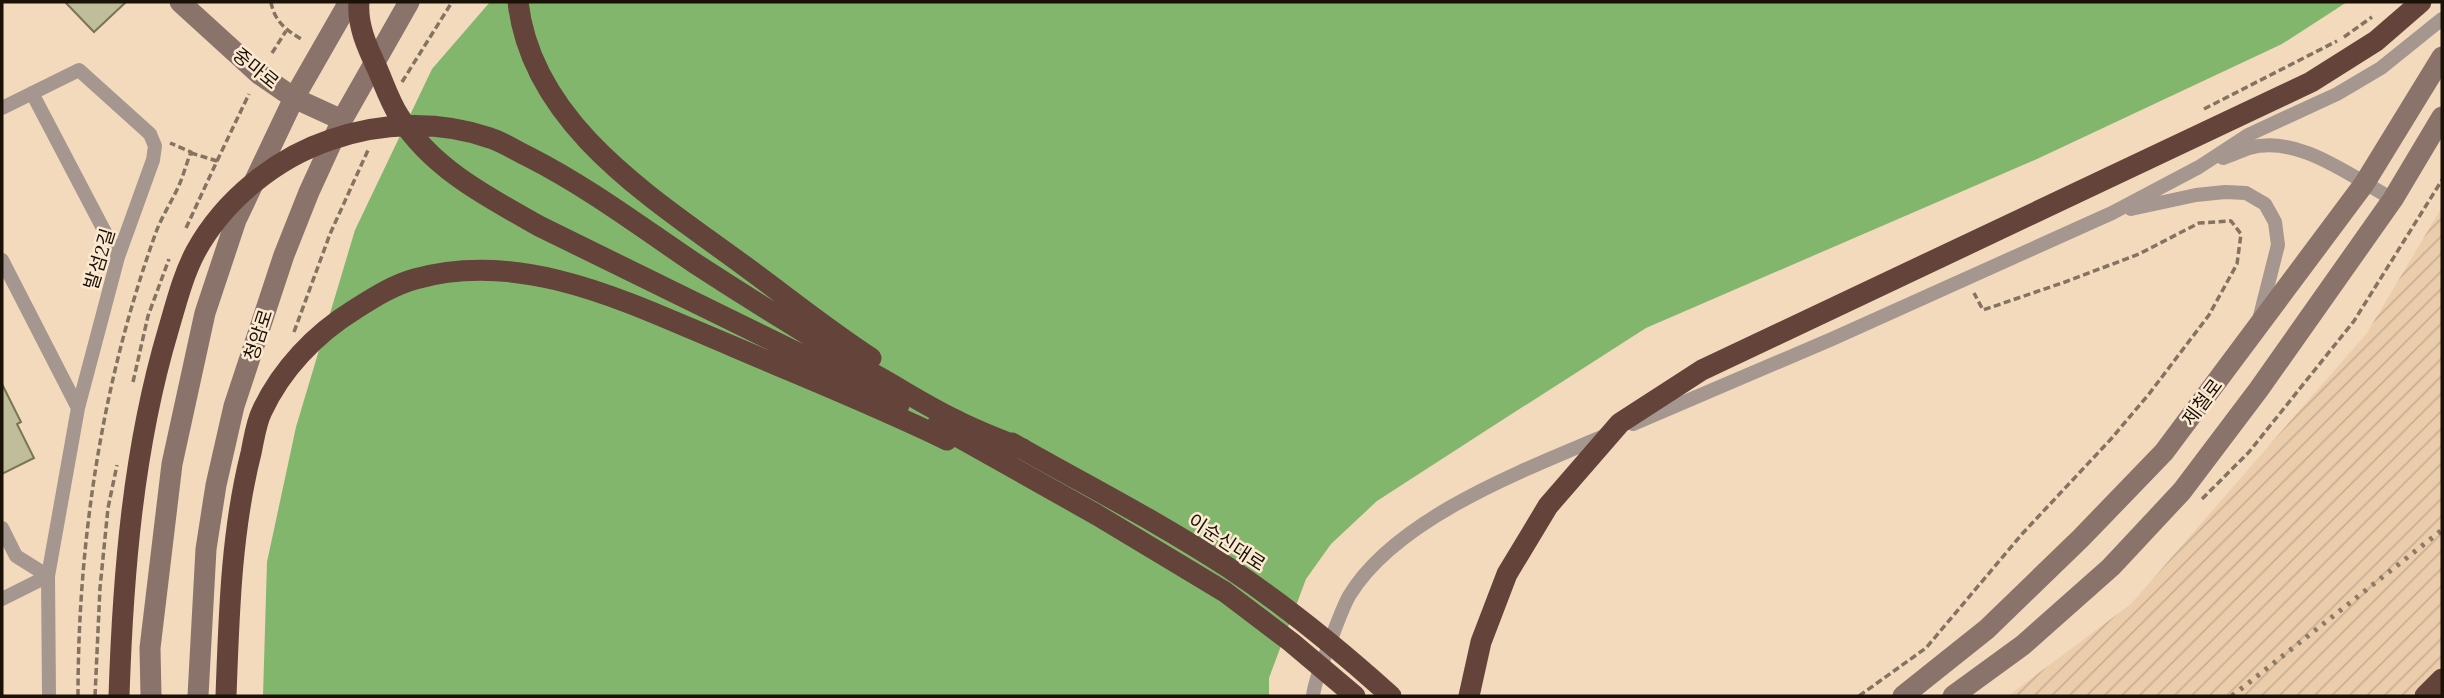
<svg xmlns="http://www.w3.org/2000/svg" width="2444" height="698" font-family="Lora,'Noto Sans KR',serif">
<defs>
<pattern id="industrial-furrows" width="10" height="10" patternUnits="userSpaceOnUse" patternTransform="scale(1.75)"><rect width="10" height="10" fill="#ebcdab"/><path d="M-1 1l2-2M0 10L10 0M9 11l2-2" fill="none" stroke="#c9af92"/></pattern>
</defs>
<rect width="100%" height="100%" fill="#f3dabd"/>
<path fill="url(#industrial-furrows)" d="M2442,207V696H2008L2131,604L2367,333Z"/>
<path fill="#83b66d" d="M490,2H2347L2282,44L2037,159L1646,328L1493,426L1377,501L1331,544L1306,579L1269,678V696H263L267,562L296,427L355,230L432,69Z"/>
<path fill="#bfbd9a" stroke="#787655" stroke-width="2" d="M65,2H126L94,32Z
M2,384L21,422L17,424L34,458L2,474Z"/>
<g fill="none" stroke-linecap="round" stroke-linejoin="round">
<path stroke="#847360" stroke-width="3.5" stroke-dasharray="7 3.5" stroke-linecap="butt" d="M271,2C274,21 287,31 303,40
M2344,37L2372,17
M272,53L286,31
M402,82L452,2
M2204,109L2337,41
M217,161L249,94
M186,228L217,161L191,153
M294,332L330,234L369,148
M133,382L148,316L169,259
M2202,499L2249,452L2354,321L2442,180
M78,696C78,540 102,383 155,235C161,217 173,200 180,183C184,173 187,162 191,152L170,143
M95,696L100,588L108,508L117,465
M1859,696L1926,648L2022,534L2111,439L2149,394L2209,315L2237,264L2241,234L2231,221L2199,223L2139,254L2065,282L1983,310L1974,293"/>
<path stroke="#a69690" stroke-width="14" d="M32,93L118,257
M2,108L79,70L150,134L155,146L153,160L118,257L78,408L48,576L49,696
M2223,158C2232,155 2240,151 2249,148C2299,134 2351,177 2393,199
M2131,209L2196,195L2225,192L2246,193L2265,204L2275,222L2278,245L2260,316
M2,260L78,408
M1633,424L1832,339L2112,213L2199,167L2248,135L2337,94L2381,68L2442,19
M2,528L16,556L48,576
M2,599L48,576
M1313,696C1315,679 1323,662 1329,645C1335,629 1341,611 1349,596C1396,518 1524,470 1604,436"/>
<path stroke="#8a736b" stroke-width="21" d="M180,2L259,74L294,98L342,120
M151,696L150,648L172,464L205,313L236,220L294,98L349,2
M198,696L206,549L216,485L234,406L284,255L309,192L342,120L409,2
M1903,696L1987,629L2081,538L2164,452L2364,184L2442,57
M1953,696L2023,645L2111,567L2182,491L2259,389L2393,199L2442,117"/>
<path stroke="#64443a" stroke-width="21" d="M359,2C357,25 367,47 377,68C384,84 390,102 399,116C432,169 489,198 541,227L861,384L899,405
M518,2C532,126 654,199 746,267C787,297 828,330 871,358
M937,425L1097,515L1225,592L1291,642L1355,696
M1012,443C1084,484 1159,522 1229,568C1286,606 1340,650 1391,696
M119,696C123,574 133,449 168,331C176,304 183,275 196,251C224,200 276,158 330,140C381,122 439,120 490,138C503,142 516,151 529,157C588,187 641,227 696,264C756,303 816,340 877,376C904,391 930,408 958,421C979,432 1002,440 1023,449
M226,696C229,615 231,532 251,453C254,439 256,423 262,411C281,370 315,334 354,310C373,298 393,285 415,279C525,248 633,305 732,346C804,377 877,406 947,440
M1469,696L1481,642L1507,574L1548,506L1620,423L1702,370L2311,82L2376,41L2421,2
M2425,696L2442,679"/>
<path stroke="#8c7a66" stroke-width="5" stroke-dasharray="3.5 7" stroke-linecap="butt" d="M2232,696L2442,530"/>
</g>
<g text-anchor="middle" stroke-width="5" stroke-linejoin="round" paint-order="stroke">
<g font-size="19" fill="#1a1107" stroke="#fce9d1">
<text transform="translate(256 68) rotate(39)" y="7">중마로</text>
<text transform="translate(99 259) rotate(-73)" y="7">발섬2길</text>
<text transform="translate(258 335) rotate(-72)" y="7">청암로</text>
<text transform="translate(2202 402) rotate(-53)" y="7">제철로</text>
<text transform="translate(1227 542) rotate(33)" y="7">이순신대로</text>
</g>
</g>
<rect width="2444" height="698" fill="none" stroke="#1a1107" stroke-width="7"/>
</svg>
